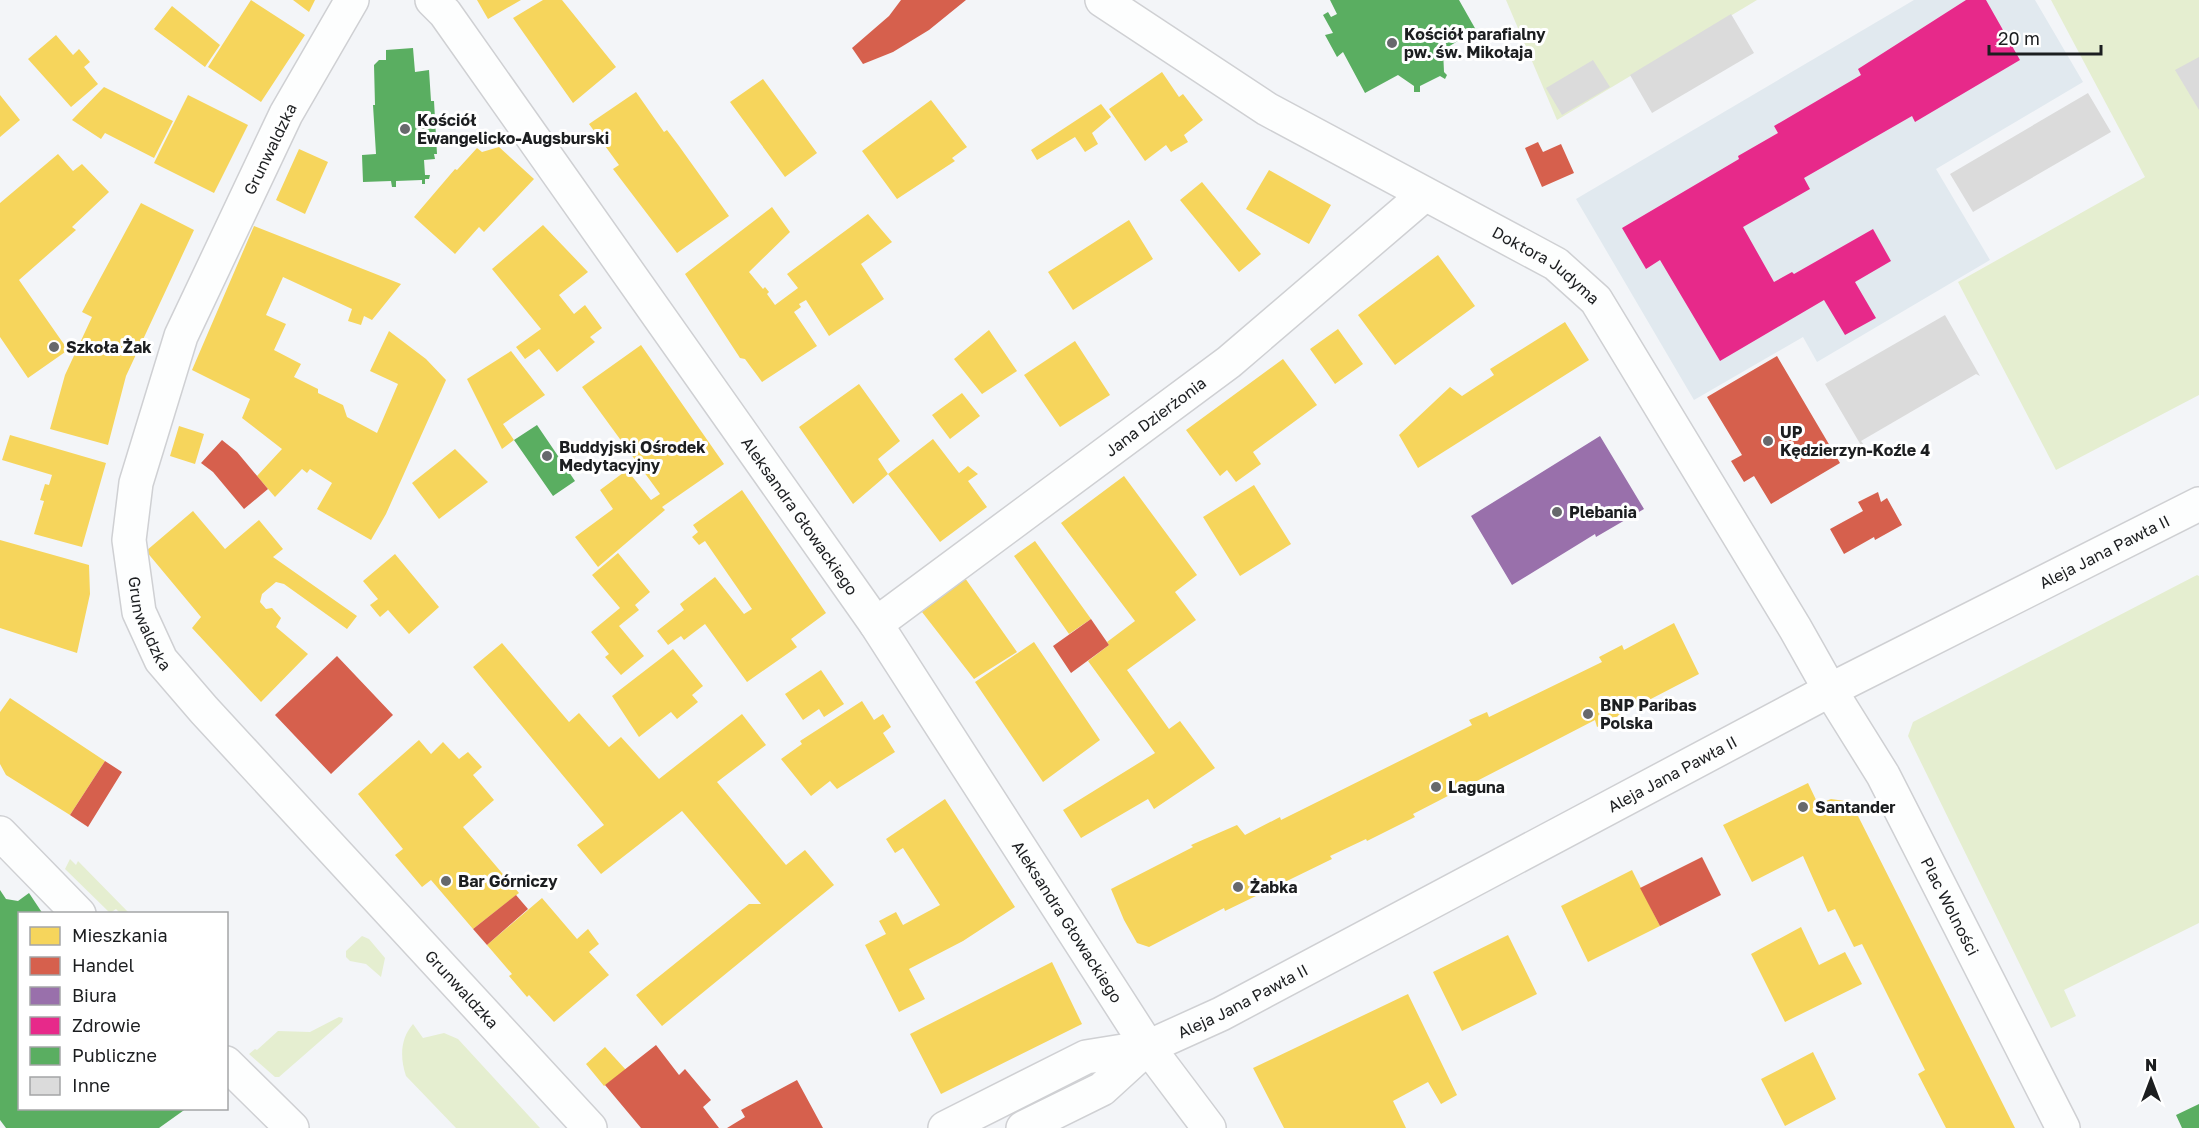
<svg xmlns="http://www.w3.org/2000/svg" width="2199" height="1128" font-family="'Golos Text',sans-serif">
<rect width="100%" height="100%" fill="#f3f5f8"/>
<path fill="#e1e9ef" d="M1914,0H2035L2083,82L1936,169L1990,260L1817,362L1803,337L1694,400L1576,199Z"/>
<path fill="#e5eed0" d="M1506,0H1757L1557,120Z
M2051,0H2199V395L2056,470L1958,282L2145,177Z
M2197,575L2199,576V923L2064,990L2076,1016L2051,1028L1908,736L1913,722Z
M70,859L76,865L78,861L129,913H120L116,909L110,913L65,869Z
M362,936L369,939L385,958L381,977L366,964L350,961L346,957V951Z
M339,1017L343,1018L342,1022L279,1077H275L249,1054L255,1049L257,1050L278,1031L310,1032Z
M413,1024L423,1038L444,1033L458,1039L540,1128H456L406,1076C400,1058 400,1039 413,1024Z"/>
<path fill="#f6d55c" d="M251,0L305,35L261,102L208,67Z
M293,0H315L309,12Z
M477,0H521L488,19Z
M543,0H562L616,67L573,103L513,18Z
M172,6L220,45L205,67L154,29Z
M56,35L73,55L79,49L90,62L84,67L98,84L71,107L28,59Z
M1162,72L1179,97L1183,94L1203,120L1184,135L1188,142L1171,152L1166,145L1145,161L1109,109Z
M763,79L817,153L785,177L730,102Z
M104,87L173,121L154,158L105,133L101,139L72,120Z
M636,92L664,132L667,130L679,146L729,216L677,253L613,169L619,165L589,124Z
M0,95L20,120L0,137Z
M188,95L248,125L214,193L154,163Z
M931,100L967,147L952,158L955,161L897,199L862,151Z
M1101,104L1111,117L1092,133L1098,144L1085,152L1075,137L1037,160L1031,150Z
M499,147L534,179L484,232L479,227L455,254L414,217L455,169L457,170L477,148L482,152Z
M299,149L328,162L305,214L276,200Z
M58,154L73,171L82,164L109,192L72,227L76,230L19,280L68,350L28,378L0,337V203Z
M1269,170L1331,205L1309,244L1246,209Z
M1202,182L1261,254L1239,272L1180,200Z
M141,203L194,230L126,376L108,445L50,429L65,375L92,317L82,312Z
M772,207L790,232L749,272L763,289L765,287L769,292L767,294L775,305L798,288L787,274L868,214L892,242L861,264L884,299L829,336L806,300L799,304L801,307L794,312L817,346L762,382L745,359L740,358L685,274Z
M1129,220L1153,259L1073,310L1048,272Z
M543,225L588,272L559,295L574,314L585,305L602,328L590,337L595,342L557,372L539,349L525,359L516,347L541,329L492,269Z
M254,226L401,284L372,320L364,316L361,325L348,321L352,309L283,277L266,315L286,324L274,350L301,364L294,377L318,389V393L343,405L347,417L377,433L398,384L370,371L389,331L426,359L446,380L386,514L371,540L317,509L332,483L310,469L307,473L302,469L275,497L257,476L282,449L242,418L250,399L192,370Z
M1438,255L1475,306L1395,365L1358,315Z
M1565,322L1589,360L1418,468L1399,435L1450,387L1462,396L1494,375L1490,369Z
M1338,329L1363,364L1335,384L1310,349Z
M989,330L1017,371L982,394L954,359Z
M1075,341L1110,395L1060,427L1024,375Z
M641,345L724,464L662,507L665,510L598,567L575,537L613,509L600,490L627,470L651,500L660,494L582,387Z
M511,351L545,395L503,424L514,440L502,449L467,379Z
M1283,359L1317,405L1253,452L1261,464L1236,482L1227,470L1220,476L1186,430Z
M859,384L900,441L878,459L888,474L853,504L799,427Z
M962,393L980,416L950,439L932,415Z
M179,426L204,434L195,464L170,456Z
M10,435L106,463L82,547L34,534L44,501L40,500L45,484L49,485L52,475L2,460Z
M933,439L959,473L968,466L978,474L968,481L987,507L940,542L888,474Z
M455,449L488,482L439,519L412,483Z
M1124,476L1197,575L1175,592L1196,620L1127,670L1169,729L1180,721L1215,768L1154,809L1148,799L1081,838L1063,810L1155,753L1088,661L1109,645L1107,642L1135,621L1061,523Z
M1254,485L1291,544L1240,576L1203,517Z
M742,490L826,613L791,639L797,647L747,682L705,624L684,640L681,636L668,645L657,631L684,610L680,604L715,577L744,614L752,609L705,541L699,545L692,537L698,532L693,525Z
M193,511L225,549L259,520L283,549L273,557L357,616L347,629L284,584L276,582L262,594L260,602L266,609L272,608L281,618L276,627L308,654L261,702L192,628L201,617L146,551Z
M0,540L89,565L90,594L77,653L0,628Z
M1035,541L1091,619L1069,634L1014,556Z
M618,553L650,592L635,605L639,610L619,626L644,656L621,675L605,657L609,654L591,632L620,608L592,575Z
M395,554L439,607L409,634L388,610L380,617L370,605L378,599L363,581Z
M965,578L1017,652L974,679L922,612Z
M1674,623L1699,674L1597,727L1595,720L1413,814L1415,817L1367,841L1366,839L1330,856L1332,859L1225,911L1224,908L1149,947L1137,943L1124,920L1111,889L1193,847L1191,845L1237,825L1245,835L1280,817L1281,820L1472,725L1469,720L1487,712L1489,717L1602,662L1599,657L1622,645L1624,650Z
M1034,642L1100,740L1043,782L975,682Z
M502,643L569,722L579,713L609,747L621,737L659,779L742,714L766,745L717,782L786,865L805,850L834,885L662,1026L636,995L749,904H761L682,811L601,874L577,845L604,825L473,667Z
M673,649L703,686L692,695L698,702L677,719L671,712L639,737L612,696Z
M821,670L844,704L824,717L819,709L803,720L785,694Z
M10,698L105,761L70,815L6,775L0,764V712Z
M862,701L874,720L883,714L891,727L883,733L895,752L837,789L830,781L811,796L781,759L802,744L800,741Z
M419,740L431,754L443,742L459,759L468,752L482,767L473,775L494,800L463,827L519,893L473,929L431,880L422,887L395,855L403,849L358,794Z
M1808,783L1818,804L1831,799L1845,801L1856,812L2015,1128H1946L1918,1074L1925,1070L1862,944L1854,947L1835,909L1828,912L1803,856L1752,882L1723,825Z
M945,799L1015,907L963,941L909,969L925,999L899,1012L865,945L886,934L879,921L896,912L903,925L940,905L903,848L895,853L886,839Z
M1632,870L1660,926L1588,962L1561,906Z
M542,898L577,939L588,929L599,944L589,952L609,975L554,1022L529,995L527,997L509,976L512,974L487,945Z
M1801,927L1819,965L1845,952L1862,984L1785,1022L1751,954Z
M1508,935L1537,994L1462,1031L1433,972Z
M1052,962L1082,1024L941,1094L910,1034Z
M1408,994L1457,1095L1441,1104L1428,1082L1393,1101L1406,1128H1284L1253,1068Z
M605,1047L626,1070L604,1086L586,1064Z
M1813,1052L1836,1099L1785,1126L1761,1079Z"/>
<path fill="#d6604d" d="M901,0H966L929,30L893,52L863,64L852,48L889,16Z
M1538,142L1543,152L1561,144L1574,173L1542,187L1525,148Z
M1777,356L1840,463L1771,504L1754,476L1744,482L1731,461L1742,455L1707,397Z
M222,440L237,452L268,489L244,509L213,472L201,463Z
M1878,492L1881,502L1887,498L1902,525L1875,540L1874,537L1844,554L1830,529L1863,511L1858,502Z
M1091,619L1109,645L1071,673L1053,646Z
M337,656L393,715L331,774L275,715Z
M105,761L122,772L88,827L70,815Z
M1702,857L1721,895L1660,926L1640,888Z
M516,895L528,909L487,945L473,929Z
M656,1045L679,1075L685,1069L711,1100L703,1107L719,1128H641L605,1085Z
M797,1080L823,1128H727L745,1117L741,1110Z"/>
<path fill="#9970ab" d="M1600,436L1644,509L1596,537L1595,534L1512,585L1471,516Z"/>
<path fill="#e7298a" d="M1966,0H1986L2020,60L1915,122L1912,116L1804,178L1810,189L1743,227L1774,282L1792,272L1794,274L1873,229L1891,261L1855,282L1876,318L1845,335L1824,300L1720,361L1660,260L1646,269L1622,228L1739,159L1738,156L1778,133L1774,126L1861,75L1858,69Z"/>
<path fill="#5aae61" d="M1330,0H1459L1476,30L1443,50L1444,72L1447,75L1445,79L1440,76L1420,86V92H1414V86L1398,75L1365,93L1343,52L1337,57L1325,35L1333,33L1323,15L1328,12L1331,17L1337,14Z
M413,48L415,72L429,70L431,101H434L437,154H434L435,159L424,160L425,175H430L429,179H425V184H422V180L396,181V187H392L391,181L363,182L362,155L376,154L373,105H375L374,65L379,60H386V50Z
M537,425L575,481L553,496L514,440Z
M0,890L6,899L18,901L29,893L43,914H20V1108H187L159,1128H6L0,1120Z
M2199,1104V1128H2182L2176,1115Z"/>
<path fill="#dbdbdb" d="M1731,14L1754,53L1652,113L1630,75Z
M2199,57V110L2175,70Z
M1593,60L1610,87L1562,115L1546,88Z
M2088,93L2111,132L1973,212L1950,174Z
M1945,315L1980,376L1976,374L1861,441L1864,445L1862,447L1825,384Z"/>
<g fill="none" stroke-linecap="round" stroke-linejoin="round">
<g stroke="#cfd0d3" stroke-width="36">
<g id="street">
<path id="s1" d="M352,0L286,114L181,336L136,483L129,540L139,612L161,660L204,710L590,1128"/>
<path id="s2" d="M432,0L445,13L876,624L1148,1047L1209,1128"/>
<path id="s3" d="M1102,0L1267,109L1556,264L1596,300L1795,628L1830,690L1883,775L2063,1128"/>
<path id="s4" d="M876,624L1229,362L1424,195"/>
<path d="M0,833L79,914"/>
<path d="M226,1063L292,1128"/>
</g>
</g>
<g stroke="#cfd0d3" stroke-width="36">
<g id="secondary">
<path id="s5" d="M945,1128L1086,1057L1148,1047L1221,1014L1830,690L2199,504"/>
<path d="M1023,1128L1102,1089L1148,1047"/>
</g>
</g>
<use href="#street" stroke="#fdfefe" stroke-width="33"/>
<use href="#secondary" stroke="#fdfefe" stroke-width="33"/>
</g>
<g fill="#67696c" stroke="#fff" stroke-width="2">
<circle cx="1392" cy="43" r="6"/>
<circle cx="405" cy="129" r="6"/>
<circle cx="54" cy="347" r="6"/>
<circle cx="1768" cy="441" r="6"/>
<circle cx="547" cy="456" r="6"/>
<circle cx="1557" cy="512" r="6"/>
<circle cx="1588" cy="714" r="6"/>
<circle cx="1436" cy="787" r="6"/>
<circle cx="1803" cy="807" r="6"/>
<circle cx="446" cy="881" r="6"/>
<circle cx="1238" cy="887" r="6"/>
</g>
<g text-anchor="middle" stroke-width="6" stroke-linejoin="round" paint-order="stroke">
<g font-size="16" font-weight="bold" fill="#1c1e20" stroke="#fff" text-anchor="start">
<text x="1404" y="40">Kościół parafialny<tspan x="1404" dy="18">pw. św. Mikołaja</tspan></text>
<text x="417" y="126">Kościół<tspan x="417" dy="18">Ewangelicko-Augsburski</tspan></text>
<text x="66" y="353">Szkoła Żak</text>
<text x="1780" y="438">UP<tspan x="1780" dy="18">Kędzierzyn-Koźle 4</tspan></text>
<text x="559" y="453">Buddyjski Ośrodek<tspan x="559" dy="18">Medytacyjny</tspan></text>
<text x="1569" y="518">Plebania</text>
<text x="1600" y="711">BNP Paribas<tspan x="1600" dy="18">Polska</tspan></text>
<text x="1448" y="793">Laguna</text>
<text x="1815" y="813">Santander</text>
<text x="458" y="887">Bar Górniczy</text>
<text x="1250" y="893">Żabka</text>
</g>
<g font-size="16" fill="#1c1e20" stroke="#fff">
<text transform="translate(270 149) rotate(-64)" y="6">Grunwaldzka</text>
<text dy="6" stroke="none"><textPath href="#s3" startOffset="518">Doktora Judyma</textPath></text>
<text dy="6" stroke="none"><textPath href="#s4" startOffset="348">Jana Dzierżonia</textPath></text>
<text dy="6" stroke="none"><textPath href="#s2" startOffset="634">Aleksandra Głowackiego</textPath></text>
<text dy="6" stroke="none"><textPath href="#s5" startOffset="1298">Aleja Jana Pawła II</textPath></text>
<text dy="6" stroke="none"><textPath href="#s1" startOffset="675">Grunwaldzka</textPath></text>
<text dy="6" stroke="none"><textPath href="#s5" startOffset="812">Aleja Jana Pawła II</textPath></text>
<text dy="6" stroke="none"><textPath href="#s3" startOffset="1282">Plac Wolności</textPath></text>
<text dy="6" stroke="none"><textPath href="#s2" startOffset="1120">Aleksandra Głowackiego</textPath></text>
<text dy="6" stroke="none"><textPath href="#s1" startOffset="1160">Grunwaldzka</textPath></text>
<text dy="6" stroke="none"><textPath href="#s5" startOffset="326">Aleja Jana Pawła II</textPath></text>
</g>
</g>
<rect x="18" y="912" width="210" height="198" fill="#ffffff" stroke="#a4a5a6" stroke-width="1.5"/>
<rect x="30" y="927" width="30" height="18" fill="#f6d55c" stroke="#a4a5a6" stroke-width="1.5"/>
<text x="72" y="942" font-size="18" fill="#1c1e20">Mieszkania</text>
<rect x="30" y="957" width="30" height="18" fill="#d6604d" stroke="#a4a5a6" stroke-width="1.5"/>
<text x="72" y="972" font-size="18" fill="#1c1e20">Handel</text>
<rect x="30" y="987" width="30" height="18" fill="#9970ab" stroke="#a4a5a6" stroke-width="1.5"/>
<text x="72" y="1002" font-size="18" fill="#1c1e20">Biura</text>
<rect x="30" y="1017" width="30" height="18" fill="#e7298a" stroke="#a4a5a6" stroke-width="1.5"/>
<text x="72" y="1032" font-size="18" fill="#1c1e20">Zdrowie</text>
<rect x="30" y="1047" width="30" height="18" fill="#5aae61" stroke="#a4a5a6" stroke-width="1.5"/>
<text x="72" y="1062" font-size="18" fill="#1c1e20">Publiczne</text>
<rect x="30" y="1077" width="30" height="18" fill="#dbdbdb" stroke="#a4a5a6" stroke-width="1.5"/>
<text x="72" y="1092" font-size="18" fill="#1c1e20">Inne</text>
<g transform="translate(2151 1080)" stroke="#ffffff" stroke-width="4.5" paint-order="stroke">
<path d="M0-4.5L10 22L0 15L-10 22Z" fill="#1c1e20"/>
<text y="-9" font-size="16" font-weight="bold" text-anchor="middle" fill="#1c1e20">N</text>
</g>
<path d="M1989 45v9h112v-9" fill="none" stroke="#1c1e20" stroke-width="3"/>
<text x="1998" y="45" font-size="18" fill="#1c1e20" stroke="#ffffff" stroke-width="4.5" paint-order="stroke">20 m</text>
</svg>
